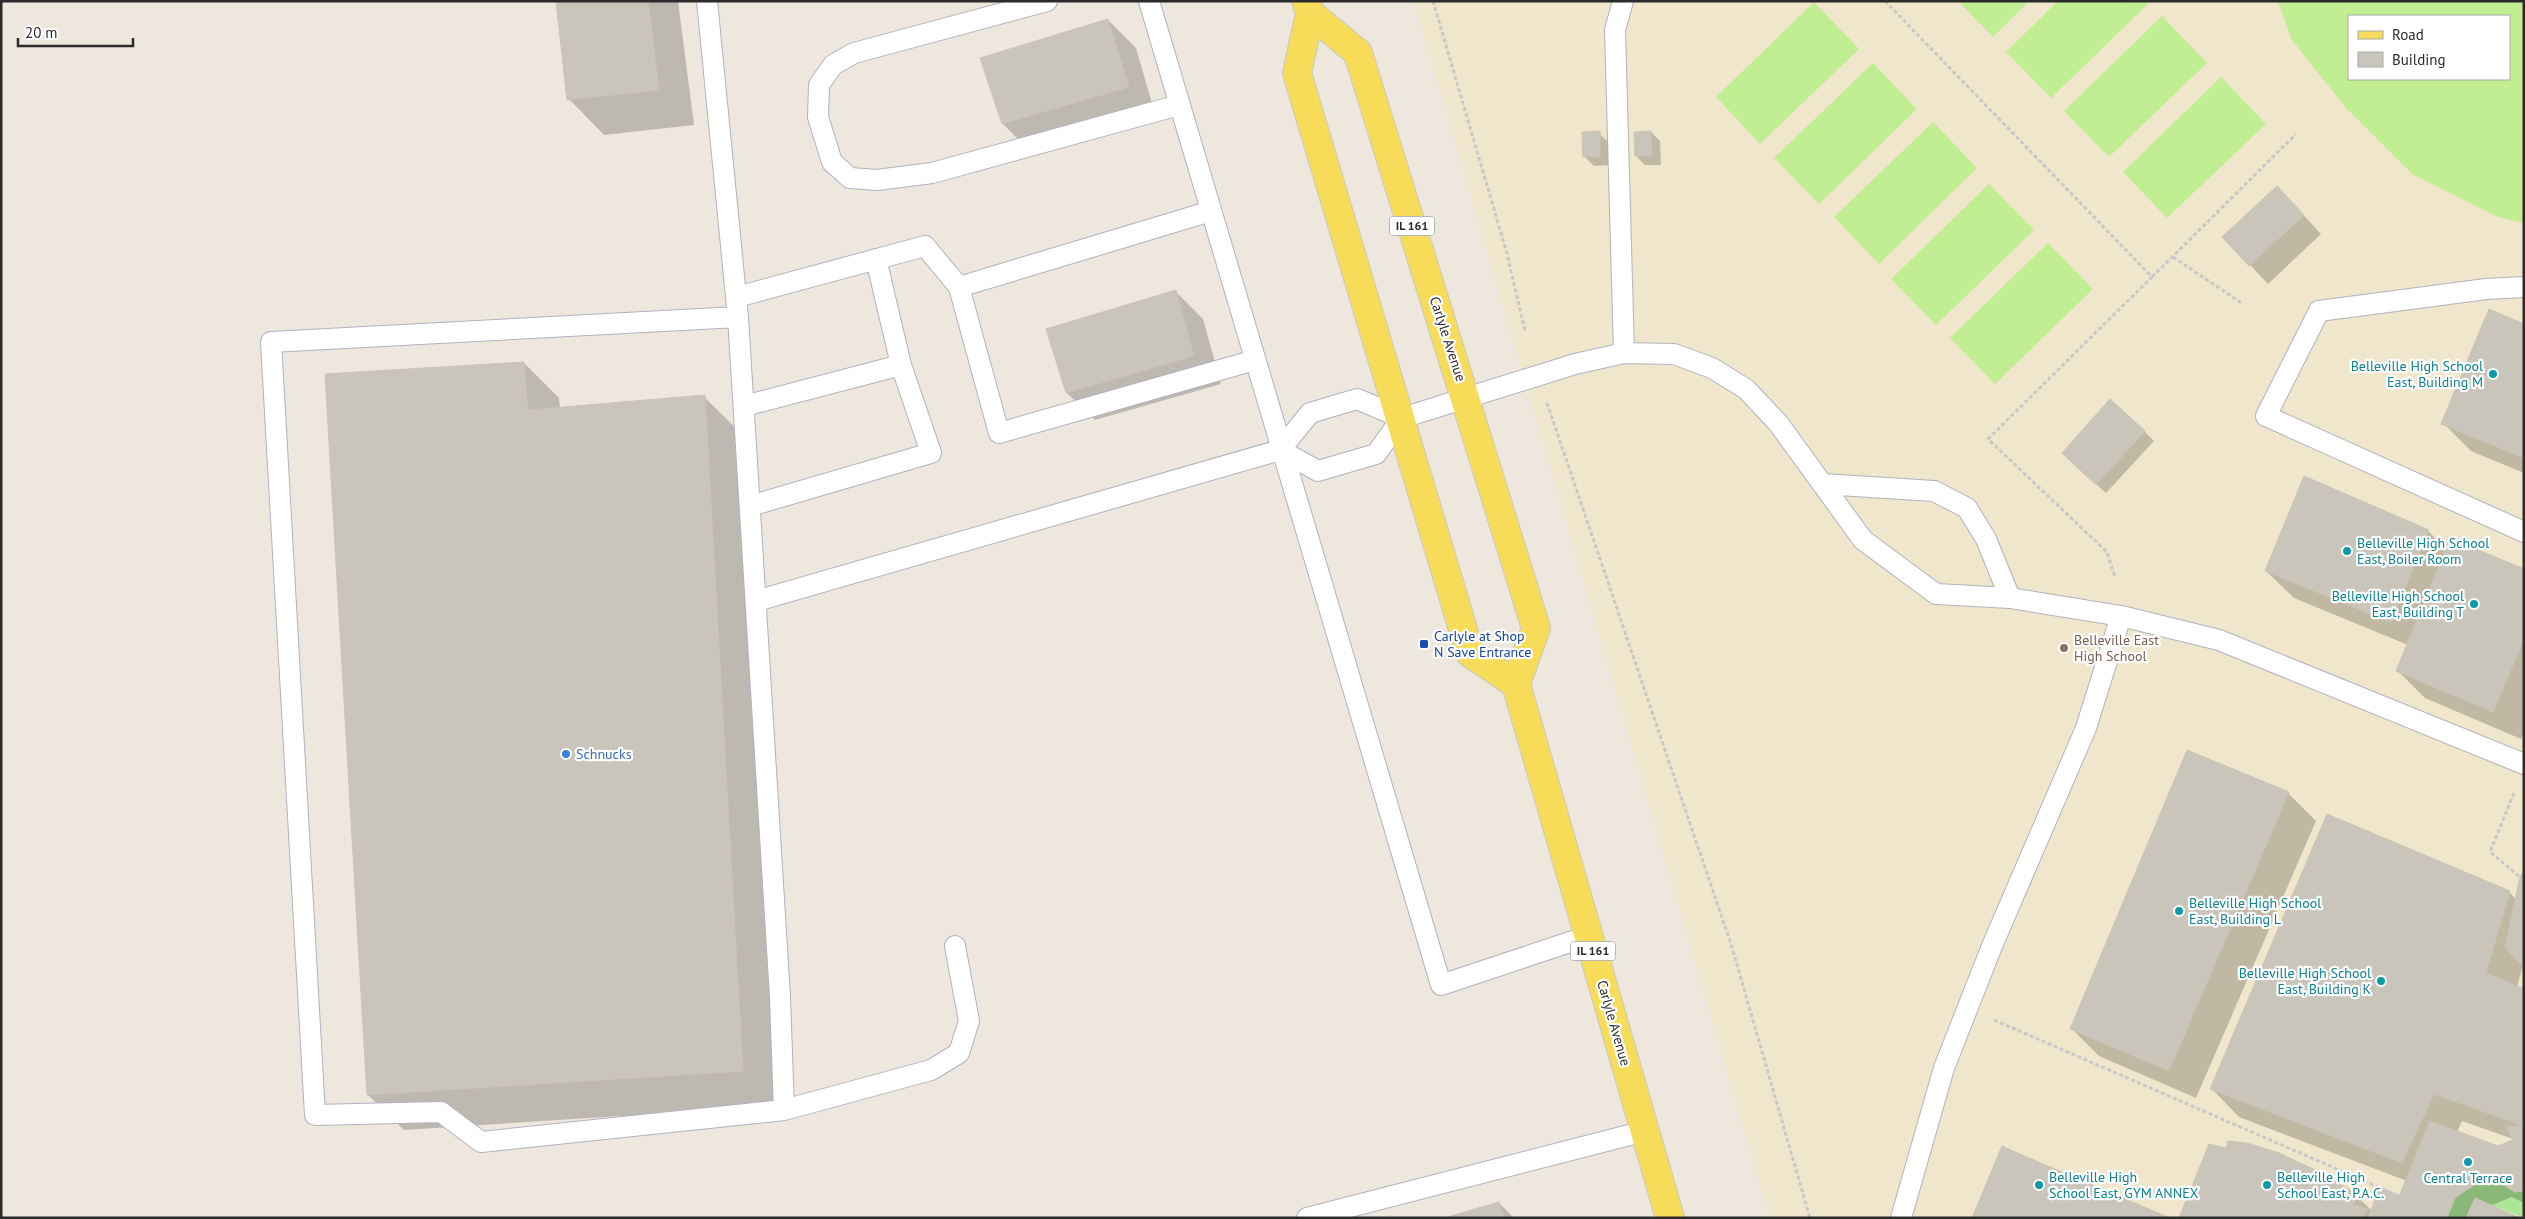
<svg xmlns="http://www.w3.org/2000/svg" width="2525" height="1219" font-family="'PT Sans',sans-serif">
<rect width="100%" height="100%" fill="#ede7dd"/>
<path fill="#f0e6cb" fill-rule="evenodd" d="M1414,1H2524V1218H1770ZM2349,16H2509V79H2349Z"/>
<path fill="#ace697" d="M2492,1178L2515,1192L2524,1191V1218L2475,1198L2466,1218H2447L2455,1198L2474,1185Z"/>
<path fill="#c1ee92" fill-rule="evenodd" d="M1958,1H2029L1993,37Z
M2058,1L2149,3L2051,98L2006,52Z
M2278,1H2524V223L2498,217L2412,174L2347,109L2291,39ZM2349,16H2509V79H2349Z
M1814,2L1859,49L1760,144L1716,97Z
M2162,16L2207,63L2109,157L2064,111Z
M1873,63L1917,109L1819,204L1774,158Z
M2221,77L2266,124L2167,218L2123,172Z
M1933,122L1977,168L1879,264L1834,217Z
M1989,184L2034,230L1936,325L1891,279Z
M2048,243L2093,289L1995,384L1950,338Z"/>
<path fill="#0003" fill-rule="evenodd" d="M557,1H678L694,125L604,135L569,99Z
M1108,20L1136,48L1155,114L1030,151L1003,124Z
M1651,132L1660,141L1661,165H1645L1636,156Z
M1599,133L1608,142L1609,165L1594,166L1584,156Z
M2296,207L2321,234L2268,284L2250,265Z
M1176,292L1203,319L1221,384L1095,420L1067,393L1047,330Z
M2524,325V473L2471,451L2443,423Z
M524,363L559,398L560,408L704,397L740,432L777,1106L404,1130L368,1095Z
M2144,431L2154,441L2106,493L2072,462Z
M2305,477L2428,531L2447,550L2524,571V732L2521,739L2425,698L2398,671L2408,645L2294,598L2266,571Z
M2188,752L2288,793L2316,821L2196,1098L2099,1056L2072,1029Z
M2509,892L2517,900L2523,965L2517,987L2524,1122L2520,1131L2524,1128V1203L2512,1197L2490,1206L2517,1218H2181L2357,1196L2372,1211L2400,1197L2407,1181L2239,1117L2212,1089ZM2462,1121L2516,1140L2498,1147L2457,1132Z
M1499,1203L1514,1218H1449Z"/>
<path fill="#c9c5bb" stroke="#c9c4b6" d="M556,1H648L659,90L567,100Z
M1108,19L1129,87L1002,124L980,58Z
M1600,131V156L1583,157L1582,132Z
M1651,131L1652,156H1635L1634,132Z
M2277,186L2304,215L2249,266L2222,237Z
M1176,290L1194,356L1066,393L1046,329Z
M2489,309L2524,324V458L2441,424Z
M524,362L528,410L705,395L743,1071L367,1095L325,374Z
M2110,399L2145,431L2096,485L2062,453Z
M2304,476L2429,530L2391,622L2265,571Z
M2450,538L2524,569V639L2493,712L2396,671Z
M2187,750L2289,792L2169,1071L2070,1029Z
M2327,814L2510,891L2486,973L2524,989V1126L2434,1094L2402,1163L2210,1089Z
M2524,870V967L2505,948L2520,877Z
M2430,1121L2498,1146L2513,1140L2506,1126H2524V1191L2515,1192L2492,1178L2474,1185L2455,1198L2447,1218H2368L2380,1187L2399,1196Z
M2228,1141L2247,1143L2279,1153L2326,1175L2358,1195L2353,1205L2367,1209L2363,1218H2179L2209,1144L2226,1148Z
M2002,1146L2015,1152L2170,1218H1972Z
M2475,1198L2520,1218H2466Z
M1499,1202L1504,1218H1444Z"/>
<g fill="none" stroke-linecap="round" stroke-linejoin="round">
<g stroke="#b1b2bf" stroke-width="22">
<path id="lane" d="M707,1L738,317L780,997L784,1110L481,1142L441,1112L315,1115L271,342L738,317
M1047,1L854,53L833,65L819,85L818,117L832,162L850,178L877,180L932,173L1179,105
M1149,1L1441,985L1588,936
M1623,1L1615,30L1624,353
M1211,211L959,287L999,433L1255,360
M876,259L901,365
M2524,287L2486,289L2319,311L2266,416L2524,532
M737,297L925,246L959,287
M744,406L901,365L931,453L750,506
M1280,450L1318,471L1376,454L1402,418L1575,364L1624,353L1674,354L1712,368L1746,389L1778,423L1863,540L1936,594L2010,598L2121,616L2219,640L2524,764
M1823,484L1934,491L1967,508L1986,539L2010,598
M756,601L1280,450L1310,413L1357,399L1402,418
M784,1110L931,1070L959,1053L969,1021L955,946
M1307,1218L1645,1131
M1901,1218L1944,1068L1992,946L2086,728L2121,616"/>
</g>
<g stroke="#c8c8c8" stroke-width="30">
<path id="primary" d="M1306,1L1310,13L1297,73L1470,653L1516,684
M1310,13L1358,53L1536,628L1516,684L1670,1218"/>
</g>
<path stroke="#c8c8c8" stroke-width="3" stroke-dasharray="4 2.5" stroke-linecap="butt" d="M1433,1L1506,250L1525,331
M1885,1L2152,277L1988,439L2107,552L2115,577
M2173,257L2243,304
M2152,277L2296,134
M1547,403L1731,944L1810,1218
M2514,793L2490,852L2520,877
M1994,1020L2399,1196"/>
<use href="#lane" stroke="#fff" stroke-width="20"/>
<use href="#primary" stroke="#f6dc59" stroke-width="28"/>
</g>
<g fill="#0f9aa8" stroke="#fff" stroke-width="2">
<circle cx="2493" cy="374" r="5"/>
<circle cx="2347" cy="551" r="5"/>
<circle cx="2474" cy="604" r="5"/>
<circle cx="2179" cy="911" r="5"/>
<circle cx="2381" cy="981" r="5"/>
<circle cx="2468" cy="1162" r="5"/>
<circle cx="2039" cy="1185" r="5"/>
<circle cx="2267" cy="1185" r="5"/>
</g>
<rect fill="#1a4fb4" stroke="#fff" stroke-width="2" x="1419" y="639" width="10" height="10" rx="2.5"/>
<circle fill="#8d6e63" stroke="#fff" stroke-width="2" cx="2064" cy="648" r="5"/>
<circle fill="#3f7fe0" stroke="#fff" stroke-width="2" cx="566" cy="754" r="5"/>
<g text-anchor="middle" stroke-width="4.5" stroke-linejoin="round" paint-order="stroke">
<g fill="#fff" stroke="#6b6b6b" stroke-width="1">
<rect x="1389.5" y="216.5" width="45" height="19" rx="4"/>
<rect x="1570.5" y="941.5" width="45" height="19" rx="4"/>
</g>
<g font-size="12" font-weight="bold" fill="#2b2b2b">
<text x="1412" y="230">IL 161</text>
<text x="1593" y="955">IL 161</text>
</g>
<g font-size="14" fill="#2b2b2b" stroke="#fff">
<text transform="translate(1448 339) rotate(72)" y="5">Carlyle Avenue</text>
<text transform="translate(1614 1023) rotate(74)" y="5">Carlyle Avenue</text>
</g>
<g font-size="14" fill="#0d838f" stroke="#fff" text-anchor="start">
<text x="2483" y="371" text-anchor="end">Belleville High School<tspan x="2483" dy="16">East, Building M</tspan></text>
<text x="2357" y="548">Belleville High School<tspan x="2357" dy="16">East, Boiler Room</tspan></text>
<text x="2464" y="601" text-anchor="end">Belleville High School<tspan x="2464" dy="16">East, Building T</tspan></text>
<text x="2189" y="908">Belleville High School<tspan x="2189" dy="16">East, Building L</tspan></text>
<text x="2371" y="978" text-anchor="end">Belleville High School<tspan x="2371" dy="16">East, Building K</tspan></text>
<text x="2049" y="1182">Belleville High<tspan x="2049" dy="16">School East, GYM ANNEX</tspan></text>
<text x="2277" y="1182">Belleville High<tspan x="2277" dy="16">School East, P.A.C.</tspan></text>
<text x="2468" y="1183" text-anchor="middle">Central Terrace</text>
</g>
<g font-size="14" fill="#164399" stroke="#fff" text-anchor="start">
<text x="1434" y="641">Carlyle at Shop<tspan x="1434" dy="16">N Save Entrance</tspan></text>
</g>
<g font-size="14" fill="#785e54" stroke="#fff" text-anchor="start">
<text x="2074" y="645">Belleville East<tspan x="2074" dy="16">High School</tspan></text>
</g>
<g font-size="14" fill="#366cbe" stroke="#fff" text-anchor="start">
<text x="576" y="759">Schnucks</text>
</g>
</g>
<rect width="2525" height="1219" fill="none" stroke="#2b2b2b" stroke-width="5"/>
<rect x="2348" y="15" width="162" height="65" fill="#ffffff" stroke="#aaaaaa"/>
<rect x="2358" y="31" width="25" height="8" fill="#f6dc59" stroke="#aaaaaa"/>
<text x="2392" y="40" font-size="15" fill="#2b2b2b">Road</text>
<rect x="2358" y="52" width="25" height="15" fill="#c9c5bb" stroke="#aaaaaa"/>
<text x="2392" y="65" font-size="15" fill="#2b2b2b">Building</text>
<path d="M18 38v8h115v-8" fill="none" stroke="#2b2b2b" stroke-width="2.5"/>
<text x="25" y="38" font-size="15" fill="#2b2b2b" stroke="#ffffff" stroke-width="4" paint-order="stroke">20 m</text>
</svg>
